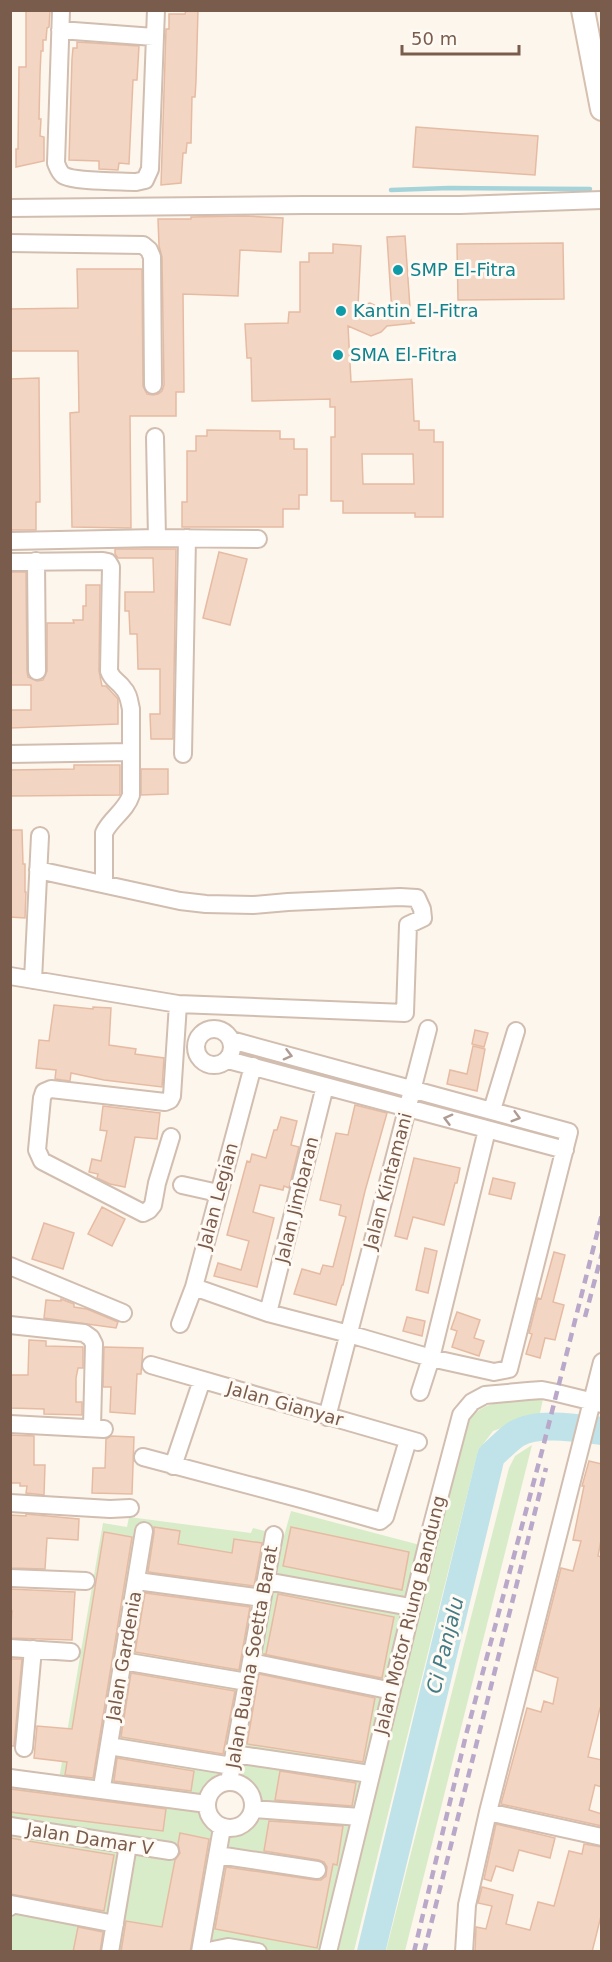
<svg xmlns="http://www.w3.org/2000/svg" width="612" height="1962" font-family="'DejaVu Sans',sans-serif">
<rect width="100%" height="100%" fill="#fdf6ec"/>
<path fill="#d8ecc9" d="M543,1399L538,1422L516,1423L493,1431L478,1451L354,1951L338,1952L459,1445C462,1438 464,1429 468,1423C481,1397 518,1401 543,1399Z
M532,1445L405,1951H386L509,1468L515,1456Z
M291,1511L420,1545L355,1813L257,1801C248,1773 213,1770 204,1799L59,1779L103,1523L127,1527L129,1517L251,1533L253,1528L284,1536Z
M11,1783L204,1811C213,1836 240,1840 254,1817L353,1821L321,1951L11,1952Z"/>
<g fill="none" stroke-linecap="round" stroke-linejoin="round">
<path stroke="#a5d3da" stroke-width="4.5" d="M391,190L449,188L590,189"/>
<path stroke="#bfe3e8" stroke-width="28" d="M371,1952L491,1456C499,1449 507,1440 516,1434C537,1421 578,1428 602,1431"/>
</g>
<path fill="#f3d5c3" stroke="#e6bba3" stroke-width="1.5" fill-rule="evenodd" d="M26,10H50L49,27L47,28L46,40H43V51H41L40,74L39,119H41L40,136L44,137V161L16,167V149H18L19,67H26Z
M186,10H198L196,81L195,97H192L191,143H187L186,153H183L181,183L161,185L166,29H169V14H185Z
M77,42L139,46L137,80H133L129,164L119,163L118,170L99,169V161L69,160L72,59L73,48H77Z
M416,127L538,136L535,175L413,167Z
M245,216L283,218L281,252L240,250L238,296L183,294L184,392H176V416H130L131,528L72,527L70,413L79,412L78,351H10V309L78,308L77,269H142L143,386L147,394L153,395L158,394L162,391L164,385L162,257L159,246L158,219H191V217Z
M405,236L411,322L415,323L387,326L381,332L371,336L348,326L351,382L412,379L414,421H419V430H434V442H443V517H415V513H343V501H331V437H335V407H330V399L252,401L251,358H247L245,324L288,323L289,312H300V262H309V253H333V244L361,246L358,306L370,303L392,313L387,237ZM362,454H413L414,484H363Z
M563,243L564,299L458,300L457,244Z
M39,378L40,502H36V530H10V379Z
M207,430L280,431V439H294V449H307V495H299V509H283V527H182V502H187V451H196V436H207Z
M115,549H176L173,739H151L150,714H160V669H138L137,634H130L129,611H125V592H154L153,558H118L115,554Z
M219,552L247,559L230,625L203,618Z
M10,572H26L27,671L28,677L37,681L43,680L47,671V623H74L73,620H83V606H86V585H100L99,671L102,686H106L118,699V724L10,728V710H31V685H10Z
M74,765H120V795L10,796V770L74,769Z
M141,769H168V794L141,795Z
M10,830H22L23,864H25V892H26L25,918L10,917Z
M54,1005L93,1009V1007L111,1008L109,1045L136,1049L135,1054L164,1058L162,1087L104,1080L71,1073L70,1081L55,1079L56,1070L36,1068L39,1040L49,1041Z
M475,1030L488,1033L484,1047L472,1044Z
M473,1046L485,1049L477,1091L447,1084L450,1070L467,1074Z
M355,1105L387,1113L365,1191L343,1285H342L336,1305L294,1294L302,1269L320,1274L323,1265L333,1267L346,1217L339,1215L341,1205L320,1200L336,1133L348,1135Z
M103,1106L160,1113L157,1139L135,1137L125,1187L110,1184L97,1178L98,1174L89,1172L92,1159L101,1161L107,1131L100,1130Z
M281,1117L297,1121L291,1145L299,1147L289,1188L284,1186L283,1190L260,1185L253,1212L274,1218L257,1287L214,1276L218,1263L241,1270L249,1241L227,1235L247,1161L250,1162L252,1154L266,1158L274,1130H277Z
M414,1158L460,1168L457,1183H455L444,1225L413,1217L407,1239L395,1236Z
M493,1178L515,1183L511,1199L489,1194Z
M102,1207L125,1219L112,1246L88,1234Z
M44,1223L74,1233L63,1269L32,1259Z
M425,1248L437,1251L428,1293L416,1290Z
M554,1252L565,1255L553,1302L564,1305L555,1340L545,1338L540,1358L526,1354L532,1334L529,1333L538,1298L541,1299Z
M61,1299L74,1304V1307L87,1309L118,1322L116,1328L44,1318L46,1300L61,1301Z
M457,1312L480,1320L474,1338L484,1341L479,1356L452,1347L457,1331L451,1329Z
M407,1317L425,1321L422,1336L403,1331Z
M29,1340L46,1341V1346L83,1347V1368H78L76,1378V1402H82V1415L44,1414V1409L10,1408V1375H28Z
M104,1347L143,1348L141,1374H137L135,1414L110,1412L111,1387H103Z
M10,1435L34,1436V1465H45L44,1495L26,1493L27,1486H20V1483H10Z
M111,1436L134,1437L132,1494L92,1493L93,1468H105L106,1439Z
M589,1461L602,1464V1535L598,1556L602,1557V1709L600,1708L588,1757L602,1760V1787L595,1785L589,1810L602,1814V1826L501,1804L527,1708L541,1712L544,1701L553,1704L558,1678L535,1670L561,1568L573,1571L581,1541L573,1540L584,1486H582Z
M26,1514L79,1519L78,1540L47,1538L45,1569L10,1568V1515L26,1516Z
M154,1527L180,1531L178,1544L232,1553L234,1539L262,1543L254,1586L148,1572L154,1533Z
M291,1527L409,1552L402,1590L283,1566Z
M104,1532L132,1537L93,1778L65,1775L67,1762L34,1758L37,1726L72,1729Z
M10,1589L75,1592L72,1640L10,1638L12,1611H10Z
M145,1593L250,1607L239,1670L135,1652Z
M278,1594L394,1617L382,1678L263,1654H266Z
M10,1659H22L14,1746H10Z
M131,1673L235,1691L223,1754L121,1737Z
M259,1674L375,1698L363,1762L247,1744Z
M117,1758L194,1771L191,1791L114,1781Z
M280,1771L356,1783L352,1806L275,1800Z
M10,1789L166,1809L163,1831L10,1812Z
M269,1821L343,1826L337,1865L333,1864L317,1948L215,1929L226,1867L315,1880H321L326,1876L327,1867L324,1862L319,1860L264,1851Z
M496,1824L555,1838L550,1858L519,1850L513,1871L496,1866L491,1881L484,1879Z
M180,1833L209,1839L190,1952H121L126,1921L162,1927L175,1860L180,1853L178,1844Z
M10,1838L114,1855L104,1911L10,1894Z
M584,1844L602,1847V1912L592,1952H475L476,1927L486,1929L492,1906L478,1903L482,1887L513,1895L506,1924L530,1930L538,1902L554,1906L569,1851L582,1854Z
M78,1927L103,1932L100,1952H73Z"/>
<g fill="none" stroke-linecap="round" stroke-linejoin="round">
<g stroke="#d1beb0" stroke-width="20">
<path id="street" d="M61,10L56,163C58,168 59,172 63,175C73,182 121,181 136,182L145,180L150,169L156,10
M60,30L154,37
M10,208L304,205H460L602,200
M10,243L143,245L149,250L152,257L153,385
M155,437L157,538
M10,541L157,538L258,539
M36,561L37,671
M10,562L103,561L108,562L111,567L109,671C112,680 118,681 123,688C129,694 129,701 131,709V795C126,811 110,819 104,833V884
M10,754L131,752
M183,754L187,538
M10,976L178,1004L405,1013L408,925L423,918L422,909L417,898L400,897L288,902L253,905L206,904L180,901L38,870
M33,980L40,836
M196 1047a18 18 0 1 1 36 0a18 18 0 1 1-36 0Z
M228,1060L565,1150
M492,1110L516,1031
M171,1137L157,1183L153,1205L149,1210L143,1213L42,1161L37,1150L42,1098L44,1092L51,1089L165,1102L170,1100L172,1096L178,1004
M182,1185L218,1193
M10,1266L123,1313
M194,1287L268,1313L349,1334L431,1358L494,1372L509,1369L569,1132L231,1040
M268,1313L325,1086
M180,1324L194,1287L253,1066
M10,1325L84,1333L91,1338L94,1344L92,1428
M151,1365L418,1442
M420,1392L431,1358L487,1130
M327,1417L428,1029
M10,1424L104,1429
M143,1457L305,1500L380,1521L385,1517L408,1440
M173,1466L202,1380
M10,1503L110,1509L130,1508
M10,1578L86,1581
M137,1581L262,1598
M266,1581L405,1606
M10,1648L71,1652
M123,1661L247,1682
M251,1662L383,1689
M109,1746L232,1766
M24,1748L33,1649
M234,1754L363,1773
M10,1778L207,1804
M103,1781L144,1531
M207 1805a23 23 0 1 1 46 0a23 23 0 1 1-46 0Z
M229,1782L274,1535
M253,1809L360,1817
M488,1812L602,1837
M10,1826L170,1851
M218,1855L317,1870
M10,1907L11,1904L115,1924
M213,1950L228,1947L258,1952
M110,1952L128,1845
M200,1952L222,1828
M328,1952L432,1525L461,1415L472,1402L485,1395L528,1391L542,1390L557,1393L602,1404
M464,1952L467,1905L488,1812L602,1362"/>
</g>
<g stroke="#d6c0b0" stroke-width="26">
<path id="secondary" d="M583,10L602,109"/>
</g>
<use href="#street" stroke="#fff" stroke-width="16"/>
<use href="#secondary" stroke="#fff" stroke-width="22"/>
<path stroke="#b9a8c9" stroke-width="4.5" stroke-dasharray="9 6" stroke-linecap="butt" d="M585,1317L602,1253
M414,1952L466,1735L542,1451L602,1214
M424,1952L546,1468"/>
</g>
<defs><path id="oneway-chevron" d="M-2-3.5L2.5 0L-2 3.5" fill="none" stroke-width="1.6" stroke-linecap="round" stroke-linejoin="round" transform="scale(1.5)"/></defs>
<g stroke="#af9d94">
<use href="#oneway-chevron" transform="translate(288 1055) rotate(15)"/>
<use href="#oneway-chevron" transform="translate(516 1117) rotate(16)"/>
<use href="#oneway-chevron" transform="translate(448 1119) rotate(-165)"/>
</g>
<g fill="#0f9aa8" stroke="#fffaf3" stroke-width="2">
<circle cx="398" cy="270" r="6"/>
<circle cx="341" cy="311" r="6"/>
<circle cx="338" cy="355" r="6"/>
</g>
<g text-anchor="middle" stroke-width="6" stroke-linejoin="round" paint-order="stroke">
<g font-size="18" fill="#0d838f" stroke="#fffaf3" text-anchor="start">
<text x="410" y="276">SMP El-Fitra</text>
<text x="353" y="317">Kantin El-Fitra</text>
<text x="350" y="361">SMA El-Fitra</text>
</g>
<g font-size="18" fill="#7a5c4d" stroke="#fffaf3">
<text transform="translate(388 1181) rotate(-75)" y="6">Jalan Kintamani</text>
<text transform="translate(218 1196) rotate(-75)" y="6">Jalan Legian</text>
<text transform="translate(297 1200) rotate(-76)" y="6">Jalan Jimbaran</text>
<text transform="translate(285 1404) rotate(16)" y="6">Jalan Gianyar</text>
<text transform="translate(410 1615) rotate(-76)" y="6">Jalan Motor Riung Bandung</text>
<text transform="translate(124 1656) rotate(-80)" y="6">Jalan Gardenia</text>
<text transform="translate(252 1657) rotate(-80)" y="6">Jalan Buana Soetta Barat</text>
<text transform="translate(90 1839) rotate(9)" y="6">Jalan Damar V</text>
</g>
<g font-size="20" font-style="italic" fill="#437c86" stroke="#fffaf3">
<text transform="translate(445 1645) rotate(-76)" y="7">Ci Panjalu</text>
</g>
</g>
<rect width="612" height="1962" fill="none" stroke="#7a5c4d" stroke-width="24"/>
<path d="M402 45v9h117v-9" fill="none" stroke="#7a5c4d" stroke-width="3"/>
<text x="411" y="45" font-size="18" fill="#7a5c4d" stroke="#fffaf3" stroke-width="4.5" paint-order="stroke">50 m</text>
</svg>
